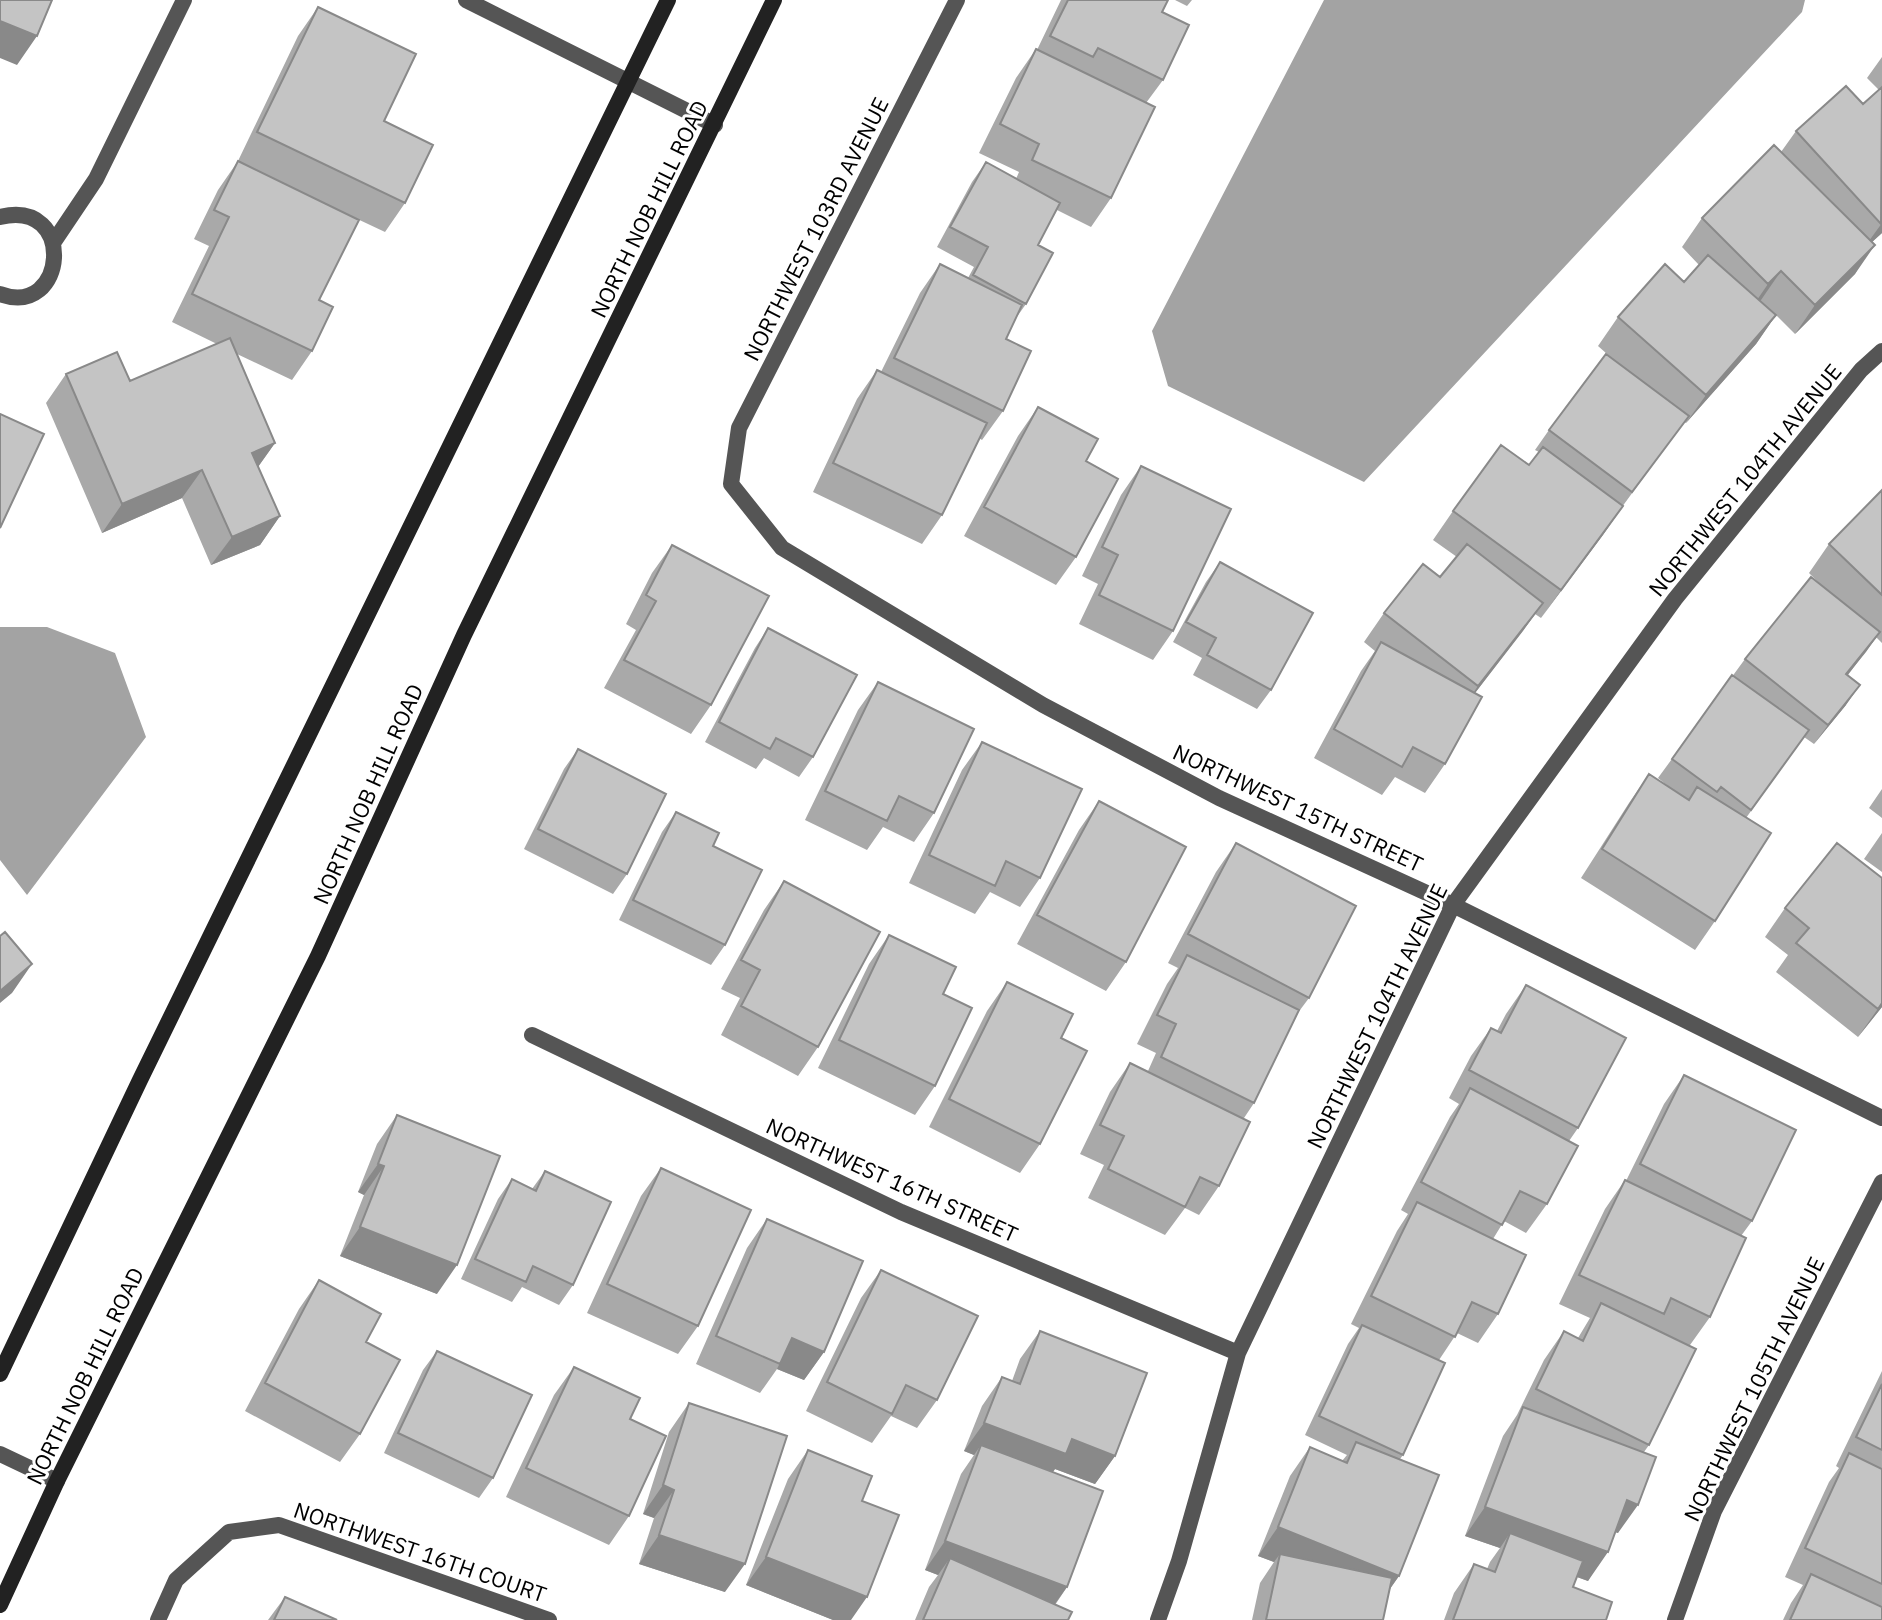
<svg xmlns="http://www.w3.org/2000/svg" width="1882" height="1620" font-family="'IBM Plex Sans',sans-serif">
<rect width="100%" height="100%" fill="#fff"/>
<path fill="#a3a3a3" d="M1324,0H1805L1802,12L1364,482L1168,386L1152,331Z
M0,627H47L115,653L146,737L27,895L0,860Z"/>
<g fill="none" stroke-linecap="round" stroke-linejoin="round">
<path stroke="#555" stroke-width="16" d="M466,0L715,125
M957,0L739,428L731,484L782,548L1043,705L1219,798L1453,905L1882,1118
M0,217C77,198 67,319 0,294
M53,243L96,179L184,0
M532,1035L901,1212L1238,1353
M0,1454L57,1481
M158,1620L176,1580L229,1532L279,1525L549,1620
M1158,1620L1179,1561L1238,1353L1453,905L1675,599L1861,370L1882,351
M1675,1620L1714,1511L1882,1182"/>
<path stroke="#222" stroke-width="16" d="M0,1374L140,1080L668,0
M0,1605L57,1481L318,956L464,635L774,0"/>
</g>
<path fill="#a9a9a9" d="M1061,0H1168L1162,12L1163,80L1146,103L1111,198L1091,227L1057,210L1038,245L1026,304L1016,318L1006,339L1003,411L982,440L979,438L942,515L922,544L813,492L857,399L877,370L881,372L920,293L940,264L968,278L974,267L937,247L972,182L986,162L1016,179L1019,172L979,153L1016,78L1036,49L1037,50Z
M1175,0H1192L1187,6Z
M318,7L384,121L405,203L385,232L334,208L312,351L292,380L237,354L275,443L258,467L280,516L260,545L211,565L182,498L102,533L46,403L66,374L130,381L217,344L172,322L209,246L194,239L218,190L238,161L298,36Z
M1882,57V233L1872,242L1855,274L1795,334L1776,315L1756,344L1686,423L1684,422L1541,618L1535,614L1475,693L1445,764L1425,793L1395,777L1382,795L1314,758L1361,671L1375,651L1364,642L1384,613L1440,577L1457,557L1433,540L1453,511L1529,465L1539,452L1535,450L1549,430L1615,361L1598,346L1618,317L1684,282L1699,265L1682,247L1702,218L1781,152L1796,131L1863,104L1879,90L1867,78Z
M1038,407L1086,461L1076,557L1056,585L964,536L1018,436Z
M1141,466L1173,631L1153,660L1079,624L1098,584L1082,576L1121,495Z
M1882,490V643L1876,637L1848,675L1846,705L1814,744L1804,737L1746,818L1715,921L1695,950L1581,878L1629,803L1649,774L1673,790L1658,778L1745,659L1827,591L1809,573L1829,544Z
M672,545L711,705L691,734L604,688L636,630L626,624L652,573Z
M1220,562L1271,690L1257,709L1193,675L1202,658L1173,642L1206,582Z
M768,628L813,757L799,777L764,758L756,769L705,742L755,648Z
M878,682L934,813L914,842L883,827L867,850L805,820L858,710Z
M982,742L1040,878L1020,907L990,892L975,914L909,883L962,770Z
M578,749L627,874L613,894L524,849L564,769Z
M1882,789V818L1869,808Z
M1099,801L1126,962L1106,991L1017,944L1079,830Z
M676,812L713,846L725,945L711,965L619,920L662,832Z
M1882,833V872L1864,859Z
M1236,843L1309,998L1297,1014L1254,1103L1244,1118L1219,1186L1199,1215L1185,1208L1165,1235L1088,1198L1104,1165L1080,1154L1110,1092L1130,1063L1148,1071L1156,1053L1137,1044L1167,984L1178,968L1168,963L1216,872Z
M1882,878V1007L1858,1037L1776,972L1788,955L1765,937L1785,908Z
M784,881L818,1047L798,1076L721,1035L740,998L721,989L764,910Z
M889,935L943,994L935,1086L915,1115L818,1068L869,964Z
M1007,982L1061,1038L1040,1144L1020,1173L929,1127L987,1011Z
M1526,985L1578,1128L1569,1141L1547,1204L1526,1233L1504,1221L1493,1239L1498,1314L1478,1343L1457,1333L1439,1360L1403,1455L1400,1459L1399,1576L1390,1589L1383,1620H1252L1260,1583L1274,1562L1258,1556L1290,1476L1310,1447L1342,1461L1347,1455L1305,1435L1348,1344L1359,1328L1351,1324L1397,1231L1408,1214L1401,1210L1450,1117L1459,1104L1449,1098L1471,1056L1491,1028L1497,1031L1506,1014Z
M1684,1075L1752,1221L1741,1236L1710,1317L1690,1345L1649,1445L1644,1452L1618,1533L1615,1532L1588,1581L1577,1577L1573,1587L1606,1620H1444L1454,1593L1474,1564L1487,1569L1490,1562L1500,1548L1465,1536L1503,1436L1517,1415L1544,1360L1564,1331L1578,1338L1590,1318L1559,1304L1605,1209L1625,1180L1626,1181L1664,1104Z
M397,1115L437,1294L340,1256L364,1195L358,1192L377,1144Z
M661,1168L698,1326L678,1354L587,1313L641,1196Z
M545,1171L573,1285L559,1305L522,1287L512,1302L461,1279L498,1199L512,1179L532,1189Z
M767,1219L824,1352L804,1380L777,1369L760,1393L696,1364L747,1248Z
M881,1270L937,1400L917,1428L891,1416L872,1443L806,1411L861,1298Z
M319,1280L366,1342L360,1434L340,1462L245,1411L299,1309Z
M1040,1331L1115,1456L1095,1484L1055,1469L1053,1472L1067,1587L1055,1605L1068,1620H915L929,1587L938,1575L925,1570L961,1474L974,1455L964,1451L982,1406L1002,1377L1012,1381L1020,1359Z
M437,1351L493,1478L479,1498L384,1453L423,1370Z
M574,1367L630,1419L629,1516L609,1545L506,1497L554,1395Z
M1882,1371V1620H1783L1791,1603L1803,1585L1785,1577L1829,1482L1839,1468L1836,1466Z
M689,1403L725,1592L639,1564L654,1518L643,1514L669,1432Z
M808,1450L862,1501L851,1620H833L746,1585L788,1479Z
M285,1597L337,1620H268Z"/>
<path fill="#898989" d="M0,21L37,36L17,65L0,58Z
M1882,223V233L1861,252Z
M1875,245L1855,274L1795,334L1815,305Z
M1781,271L1761,300L1748,313L1768,284Z
M1776,315L1756,344L1686,423L1706,395Z
M275,443L255,471L252,453Z
M202,470L182,498L102,533L122,504Z
M1623,506L1603,535L1541,618L1561,590Z
M280,516L260,545L211,565L232,537Z
M1543,603L1523,631L1458,715L1478,686Z
M1880,632L1866,652L1833,693L1846,674Z
M1860,685L1846,705L1814,744L1828,725Z
M32,964L12,993L0,1003V991Z
M1882,1003V1007L1858,1037Z
M378,1164L384,1166L364,1195L358,1192Z
M360,1227L457,1265L437,1294L340,1256Z
M792,1338L824,1352L804,1380L777,1369Z
M984,1423L1072,1439L1115,1456L1095,1484L1055,1469L1045,1483L981,1445L974,1455L964,1451Z
M663,1485L674,1490L654,1518L643,1514Z
M1627,1500L1638,1505L1618,1533L1607,1529Z
M1485,1507L1608,1552L1588,1581L1504,1550L1510,1533L1500,1548L1465,1536Z
M1278,1527L1399,1576L1379,1604L1280,1554L1274,1562L1258,1556Z
M659,1535L745,1564L725,1592L639,1564Z
M945,1541L1067,1587L1047,1615L950,1558L938,1575L925,1570Z
M766,1557L867,1597L851,1620H833L746,1585Z"/>
<path fill="#c4c4c4" stroke="#898989" stroke-width="2" d="M0,0H52L37,36L0,21Z
M1068,0H1168L1162,12L1189,25L1163,80L1098,48L1093,57L1050,36Z
M318,7L416,54L384,121L433,145L405,203L257,132Z
M1036,49L1155,107L1111,198L1032,160L1039,144L1000,124Z
M1846,86L1863,104L1882,87L1881,224L1796,131Z
M1774,145L1875,245L1815,305L1781,271L1768,284L1702,218Z
M238,161L359,220L319,300L333,307L312,351L192,294L229,217L214,210Z
M986,162L1060,203L1038,245L1053,253L1026,304L973,275L988,247L950,227Z
M1708,255L1776,315L1706,395L1618,317L1665,264L1684,282Z
M940,264L1022,305L1006,339L1031,351L1003,411L894,358Z
M230,338L275,443L252,453L280,516L232,537L202,470L122,504L66,374L117,352L130,381Z
M1606,354L1689,416L1632,492L1549,430Z
M877,370L987,423L942,515L833,463Z
M1038,407L1098,439L1086,461L1118,479L1076,557L984,507Z
M0,414L44,434L0,528Z
M1501,445L1529,465L1543,447L1623,506L1561,590L1453,511Z
M1141,466L1231,509L1173,631L1099,595L1118,555L1102,547Z
M1882,490V595L1829,544Z
M1467,544L1543,603L1478,686L1384,613L1423,564L1440,577Z
M672,545L769,596L711,705L624,660L656,601L646,595Z
M1220,562L1313,613L1271,690L1207,655L1216,638L1186,622Z
M1811,577L1880,632L1846,674L1860,685L1828,725L1745,659Z
M768,628L857,675L813,757L776,738L770,749L719,722Z
M1381,642L1482,697L1445,764L1413,747L1402,767L1334,729Z
M1732,675L1809,730L1751,810L1721,787L1717,792L1672,759Z
M878,682L974,729L934,813L899,796L887,821L825,791Z
M982,742L1082,789L1040,878L1006,861L995,886L929,855Z
M578,749L666,794L627,874L538,829Z
M1649,774L1689,800L1697,787L1771,833L1715,921L1602,849Z
M1099,801L1186,847L1126,962L1037,915Z
M676,812L719,833L713,846L762,870L725,945L633,900Z
M1236,843L1356,906L1309,998L1188,934Z
M1837,843L1882,878V1003L1878,1009L1796,943L1809,928L1785,908Z
M784,881L880,932L818,1047L741,1006L760,970L741,960Z
M5,932L32,964L0,991V936Z
M889,935L956,967L943,994L972,1008L935,1086L839,1040Z
M1187,955L1299,1010L1254,1103L1161,1057L1176,1024L1157,1015Z
M1007,982L1073,1014L1061,1038L1087,1051L1040,1144L949,1099Z
M1526,985L1626,1038L1578,1128L1469,1070L1491,1028L1501,1033Z
M1130,1063L1250,1122L1219,1186L1200,1177L1185,1207L1108,1169L1124,1136L1100,1125Z
M1684,1075L1796,1130L1752,1221L1640,1164Z
M1470,1088L1578,1146L1547,1204L1520,1191L1502,1225L1421,1182Z
M397,1115L500,1156L457,1265L360,1227L384,1166L378,1164Z
M661,1168L751,1210L698,1326L607,1284Z
M545,1171L611,1202L573,1285L533,1266L526,1282L475,1259L512,1179L536,1191Z
M1625,1180L1746,1238L1710,1317L1671,1298L1664,1314L1579,1275Z
M1417,1202L1526,1255L1498,1314L1472,1302L1455,1337L1371,1296Z
M767,1219L863,1261L824,1352L792,1338L780,1364L716,1336Z
M881,1270L978,1316L937,1400L906,1385L892,1414L827,1382Z
M319,1280L381,1314L366,1342L400,1360L360,1434L265,1383Z
M1601,1303L1696,1349L1649,1445L1536,1389L1564,1331L1583,1341Z
M1362,1325L1445,1363L1403,1455L1319,1416Z
M1040,1331L1147,1373L1115,1456L1072,1439L1066,1454L984,1423L1002,1377L1020,1384Z
M437,1351L532,1395L493,1478L398,1433Z
M574,1367L640,1398L630,1419L666,1436L629,1516L526,1468Z
M1882,1384V1450L1856,1437Z
M689,1403L787,1436L745,1564L659,1535L674,1490L663,1485Z
M1523,1407L1656,1457L1638,1505L1627,1500L1608,1552L1485,1507Z
M1356,1442L1439,1475L1399,1576L1278,1527L1310,1447L1347,1463Z
M981,1445L1103,1491L1067,1587L945,1541Z
M808,1450L872,1476L862,1501L899,1515L867,1597L766,1557Z
M1849,1453L1882,1469V1584L1805,1548Z
M1510,1533L1583,1561L1573,1587L1612,1602L1606,1620H1453L1474,1564L1495,1572Z
M1280,1554L1392,1578L1383,1620H1266Z
M950,1558L1072,1612L1068,1620H923Z
M1811,1574L1882,1607V1620H1790Z
M285,1597L337,1620H274Z"/>
<g text-anchor="middle" stroke-width="6" stroke-linejoin="round" paint-order="stroke">
<g font-size="22" fill="#000" stroke="#fff">
<text transform="translate(649 209) rotate(-64)" y="8">NORTH NOB HILL ROAD</text>
<text transform="translate(816 229) rotate(-63)" y="8">NORTHWEST 103RD AVENUE</text>
<text transform="translate(1745 480) rotate(-51)" y="8">NORTHWEST 104TH AVENUE</text>
<text transform="translate(368 794) rotate(-66)" y="8">NORTH NOB HILL ROAD</text>
<text transform="translate(1298 808) rotate(25)" y="8">NORTHWEST 15TH STREET</text>
<text transform="translate(1377 1016) rotate(-64)" y="8">NORTHWEST 104TH AVENUE</text>
<text transform="translate(892 1180) rotate(24)" y="8">NORTHWEST 16TH STREET</text>
<text transform="translate(85 1376) rotate(-64)" y="8">NORTH NOB HILL ROAD</text>
<text transform="translate(1754 1389) rotate(-64)" y="8">NORTHWEST 105TH AVENUE</text>
<text transform="translate(420 1552) rotate(19)" y="8">NORTHWEST 16TH COURT</text>
</g>
</g>
</svg>
